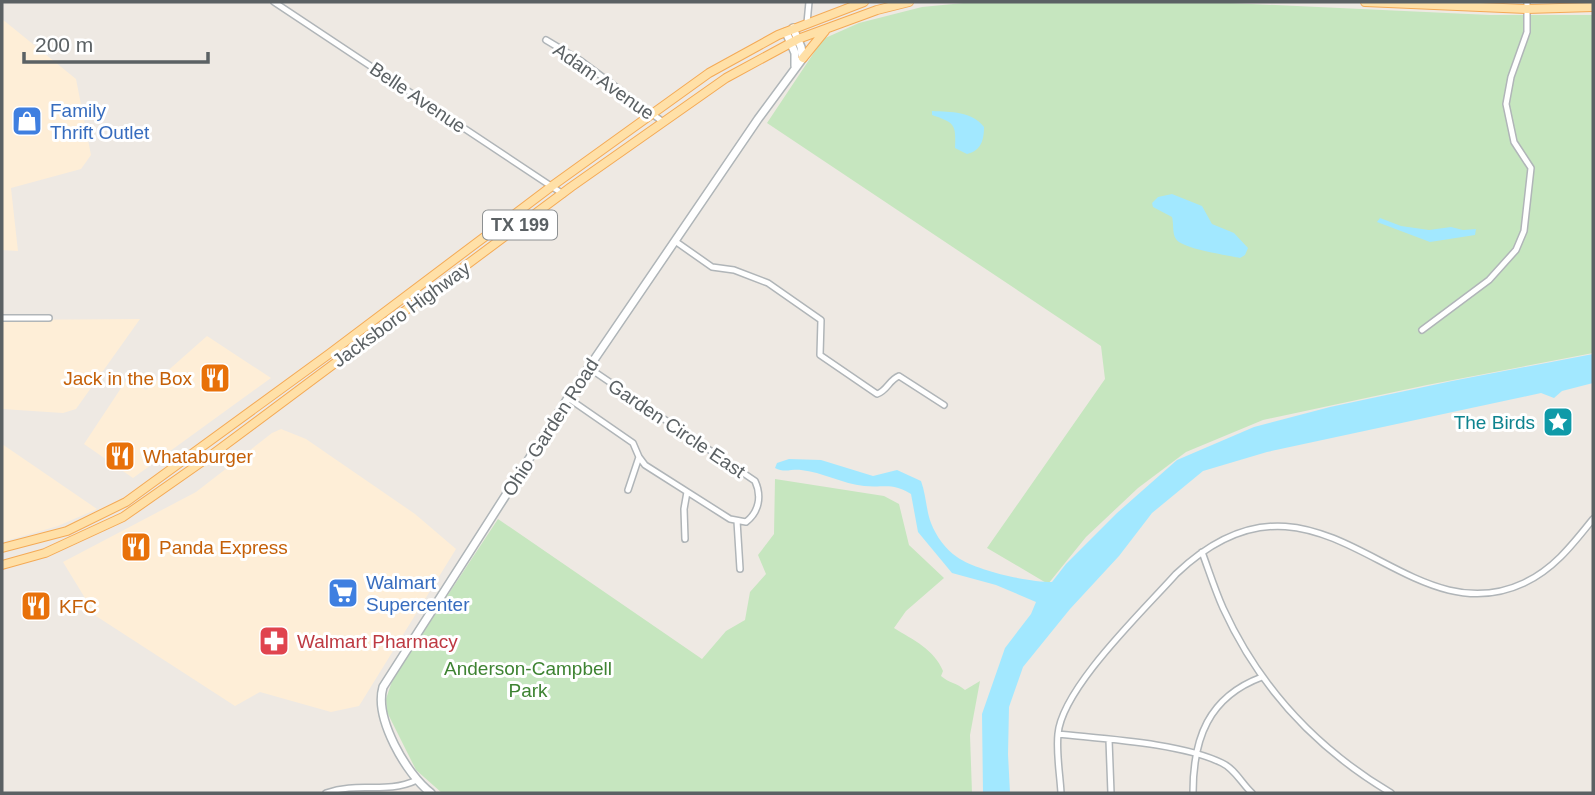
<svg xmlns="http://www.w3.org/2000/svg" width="1595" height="795" font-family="Arial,sans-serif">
<rect width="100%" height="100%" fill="#eee9e3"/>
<path fill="#feeed7" d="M2,19L76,79L91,155L81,169L11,188L18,251L2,250Z
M140,319L76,409L63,413L2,409V320Z
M207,336L271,378L133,478L84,444L129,376L146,390Z
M281,429L306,439L415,514L456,549L359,706L331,712L260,692L235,706L96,616L63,562L196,492L272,433Z
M2,443V444L97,509L58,526L2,542Z"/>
<path fill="#c6e6bf" d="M974,2H1210L1490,15H1593V353L1427,385L1263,420L1186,452L1138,488L1086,537L1048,584L987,548L1105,379L1101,346L767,123L823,39L859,23L922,7Z
M775,479L884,496L899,504L909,545L944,578L906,611L894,628C913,640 934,649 943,671L941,676C949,683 957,683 965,690L980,681L970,735L972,793H442L416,770L387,712L386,699L393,678L498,519L702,659L726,631L745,620L750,592L766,574L758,555L774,534Z"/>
<path fill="#a2e8ff" d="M932,111C951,112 972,111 984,127C984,140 981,151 967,154L955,148C956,124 955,123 932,115Z
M1172,194L1202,206L1212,224L1234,233L1248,248L1245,255L1240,258C1227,255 1182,249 1176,239C1172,233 1174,225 1172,217L1153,207L1152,203L1158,197Z
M1380,218L1401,226L1429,230L1451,227L1463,230L1476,229L1475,235L1430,242L1377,222Z
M1593,354V383L1562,391L1554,398L1541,393L1267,452L1203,471L1152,513L1119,556L1070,609L1023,667L1009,707L1008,754L1010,793H983L982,714L1005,648L1031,614L1036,602L996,585L952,573L918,532L911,494C892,482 885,488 864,486C843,484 822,472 801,470C791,469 784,473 775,468L777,463L789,459L821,460L873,476L897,470L921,481C926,494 926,510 931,523C936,536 946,550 957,557C977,571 1028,582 1052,582L1066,564L1117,513L1177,460L1254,427L1330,407L1452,381Z"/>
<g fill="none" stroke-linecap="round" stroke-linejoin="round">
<g stroke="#b0b5b8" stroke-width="8">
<path id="street" d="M274,2L563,194
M807,23L809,2
M546,40L581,61L663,122
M675,241L712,267L734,270L768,283L821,320L820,355L877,394C887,391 889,380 899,376L944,405
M2,318H49
M1422,330L1489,280L1516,250L1524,231L1531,168L1514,142L1506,104L1511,77L1527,32V2
M568,398L633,443L639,457L645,465L730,519L746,522C759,512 762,496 755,481L589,368
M628,490L639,457
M737,521L740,569
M685,539L684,509L687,492
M1202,552C1209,571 1215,590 1223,608C1259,687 1317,749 1391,793
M1058,734C1104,739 1181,743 1222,763C1235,769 1242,784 1252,793
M1109,740L1111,793
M326,793C360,781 384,795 417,780
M1061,793C1060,774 1056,753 1058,734C1062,688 1144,610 1176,574C1319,438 1401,641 1524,583C1554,569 1573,544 1593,519
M1193,793C1193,739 1208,697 1262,677"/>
</g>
<g stroke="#afb5b8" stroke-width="10">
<path id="secondary" d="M786,32L795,53V66
M431,793C406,774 374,718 383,687L568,398L758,119L803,58L801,47L793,28"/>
</g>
<g stroke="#f4aa56" stroke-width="10">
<path id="primary" d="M1365,2L1527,9L1593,7
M803,58L825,31
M2,548L67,531L126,502L329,354L552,186L709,73L778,35L864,2
M2,565L45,553L123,517L213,454L571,187L726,78L798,39L877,10L909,2"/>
</g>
<use href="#street" stroke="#fff" stroke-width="5"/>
<use href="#secondary" stroke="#fff" stroke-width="7"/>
<use href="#primary" stroke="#ffe0a7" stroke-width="8"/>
</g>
<defs>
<g id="shop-square" transform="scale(1.575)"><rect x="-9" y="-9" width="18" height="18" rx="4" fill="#3f7fe0" stroke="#fff"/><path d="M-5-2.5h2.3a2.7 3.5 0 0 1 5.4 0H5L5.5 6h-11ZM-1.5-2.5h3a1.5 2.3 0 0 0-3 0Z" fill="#fff"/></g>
<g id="restaurant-square" transform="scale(1.575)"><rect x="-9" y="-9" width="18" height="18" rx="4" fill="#e8710a" stroke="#fff"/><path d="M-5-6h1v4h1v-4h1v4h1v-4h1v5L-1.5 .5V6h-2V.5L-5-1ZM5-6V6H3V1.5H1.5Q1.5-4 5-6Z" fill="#fff"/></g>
<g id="sight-square" transform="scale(1.575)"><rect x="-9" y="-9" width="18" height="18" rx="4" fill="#0f9aa8" stroke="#fff"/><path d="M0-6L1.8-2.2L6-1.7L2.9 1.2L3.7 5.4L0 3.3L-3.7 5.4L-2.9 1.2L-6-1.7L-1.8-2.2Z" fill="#fff"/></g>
<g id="supermarket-square" transform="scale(1.575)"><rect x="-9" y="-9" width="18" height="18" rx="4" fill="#3f7fe0" stroke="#fff"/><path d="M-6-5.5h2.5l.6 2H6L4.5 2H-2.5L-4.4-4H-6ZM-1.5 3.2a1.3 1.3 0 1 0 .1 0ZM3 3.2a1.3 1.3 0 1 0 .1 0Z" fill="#fff"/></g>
<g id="pharmacy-square" transform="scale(1.575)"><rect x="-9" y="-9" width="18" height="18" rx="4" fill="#e0444e" stroke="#fff"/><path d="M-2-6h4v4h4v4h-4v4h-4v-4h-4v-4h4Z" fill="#fff"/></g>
</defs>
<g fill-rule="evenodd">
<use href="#shop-square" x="27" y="121"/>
<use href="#restaurant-square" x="215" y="378"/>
<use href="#sight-square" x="1558" y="422"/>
<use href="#restaurant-square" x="120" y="456"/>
<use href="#restaurant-square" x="136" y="547"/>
<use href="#supermarket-square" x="343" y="593"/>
<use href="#restaurant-square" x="36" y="606"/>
<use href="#pharmacy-square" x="274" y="641"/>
</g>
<g text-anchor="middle" stroke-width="6" stroke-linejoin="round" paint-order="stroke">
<rect fill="#fff" stroke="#8c9092" stroke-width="2" x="483" y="210.5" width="74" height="29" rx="5"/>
<g font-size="18" font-weight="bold" fill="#5b6164">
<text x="520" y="231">TX 199</text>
</g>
<g font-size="19" fill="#5b6164" stroke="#fff">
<text transform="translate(604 81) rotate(35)" y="7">Adam Avenue</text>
<text transform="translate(418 97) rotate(34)" y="7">Belle Avenue</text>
<text transform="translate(401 314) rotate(-36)" y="7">Jacksboro Highway</text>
<text transform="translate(550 427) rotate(-57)" y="7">Ohio Garden Road</text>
<text transform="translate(677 428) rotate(34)" y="7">Garden Circle East</text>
</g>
<g font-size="19" fill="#366cbe" stroke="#fff" text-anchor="start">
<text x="50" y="117">Family<tspan x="50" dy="22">Thrift Outlet</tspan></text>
<text x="366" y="589">Walmart<tspan x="366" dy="22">Supercenter</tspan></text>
</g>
<g font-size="19" fill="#c56008" stroke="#fff" text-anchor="start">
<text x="192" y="385" text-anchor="end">Jack in the Box</text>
<text x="143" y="463">Whataburger</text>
<text x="159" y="554">Panda Express</text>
<text x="59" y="613">KFC</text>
</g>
<g font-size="19" fill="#0d838f" stroke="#fff" text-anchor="end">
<text x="1535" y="429">The Birds</text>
</g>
<g font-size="19" fill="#be3a42" stroke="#fff" text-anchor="start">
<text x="297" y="648">Walmart Pharmacy</text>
</g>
<g font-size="19" fill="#3e8332" stroke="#fff">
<text x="528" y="675">Anderson-Campbell<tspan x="528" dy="22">Park</tspan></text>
</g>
</g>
<rect width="1595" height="795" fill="none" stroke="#5b6164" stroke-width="7"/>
<path d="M24 52v10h184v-10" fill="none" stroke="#5b6164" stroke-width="3.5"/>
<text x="35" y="52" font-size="21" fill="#5b6164" stroke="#ffffff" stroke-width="5" paint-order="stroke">200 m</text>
</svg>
